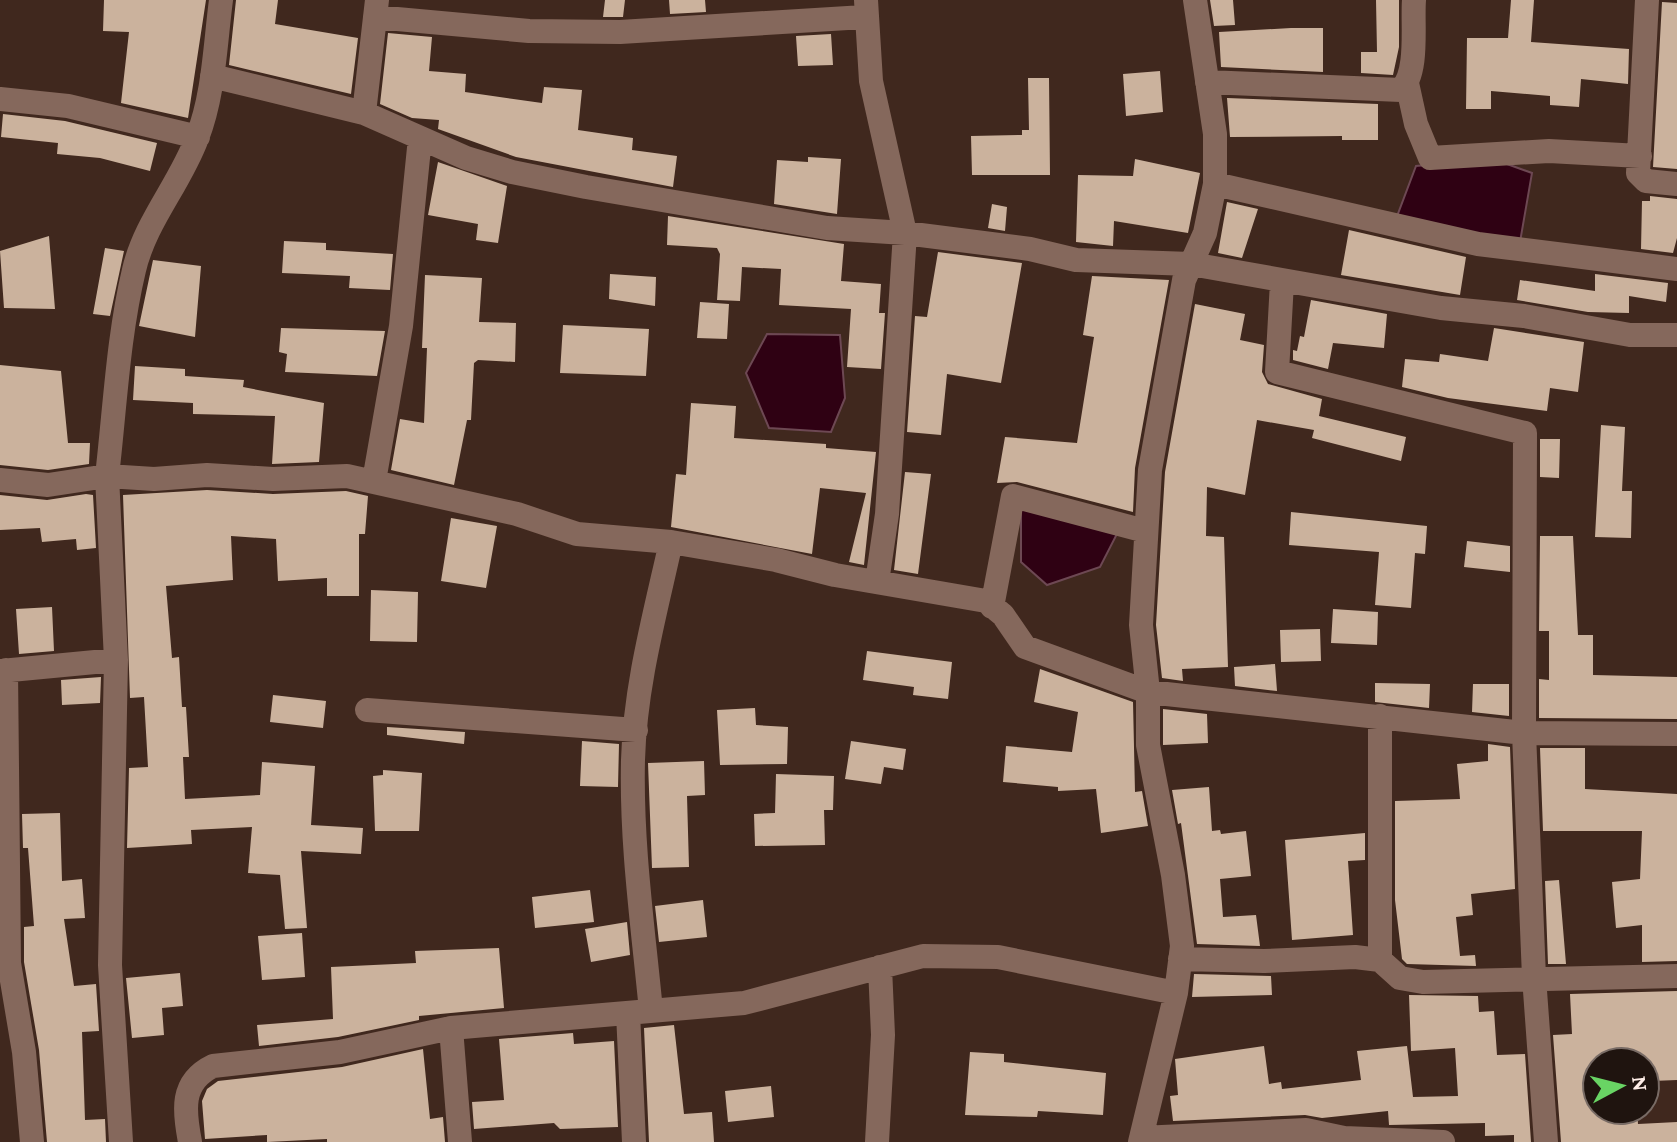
<svg xmlns="http://www.w3.org/2000/svg" width="1677" height="1142" font-family="'Crimson Pro',serif">
<rect width="100%" height="100%" fill="#40281e"/>
<path fill="#2f0113" stroke="#6d4853" stroke-width="2" d="M1493,159L1532,173L1520,242L1396,219L1416,166Z
M767,334L840,335L845,398L831,432L769,428L746,373Z
M1021,508L1120,528L1100,567L1047,585L1021,562Z"/>
<path fill="#cbb29d" d="M104,0H206L188,118L121,103L129,32L103,31Z
M236,0H278L275,24L358,38L351,94L229,65Z
M605,0H625L623,17H603Z
M669,0H705L706,12L670,14Z
M1210,0H1233L1235,25L1214,26Z
M1376,0H1399V47L1393,75L1361,73V52H1377Z
M1511,0H1534L1531,42L1629,49L1628,84L1581,79L1579,107L1550,105V96L1491,91V109H1466L1467,38H1508Z
M1662,2L1677,3V169L1653,167Z
M1291,28H1323V72L1221,67L1219,32Z
M388,33L432,37L429,71L466,74L465,92L542,103L544,87L582,90L578,130L633,138L632,150L677,156L673,187L516,157L438,129L439,120L412,118L380,104Z
M831,34L833,65L798,66L796,36Z
M1160,71L1163,112L1126,116L1123,74Z
M1028,78H1049L1050,175H972L971,136L1022,135V130H1029Z
M1227,98L1378,104V140H1342V136L1230,137Z
M3,114L65,121L157,143L150,171L100,158L57,154L58,143L1,137Z
M808,157L841,159L837,214L774,204L777,160L808,162Z
M1135,159L1200,173L1188,233L1114,221L1113,246L1076,242L1078,175L1133,176Z
M438,162L507,186L498,243L476,240L478,224L428,215Z
M1650,196L1677,199V238L1673,253L1641,249L1642,201H1650Z
M1227,202L1258,209L1242,258L1218,253Z
M992,204L1007,207L1005,231L988,228Z
M668,216L844,244L841,281L881,284L879,313H885L881,369L847,367L851,309L779,305L781,269L742,267L740,301L717,300L720,254L717,248L667,245Z
M1349,230L1466,257L1460,295L1341,275Z
M49,236L55,309L4,308L0,251Z
M284,241L326,243V250L393,254L390,290L349,288L350,276L282,273Z
M105,248L124,251L110,316L93,314Z
M938,252L1022,263L1001,383L947,374L941,435L907,432L915,316L927,317Z
M153,260L201,266L195,337L139,326Z
M610,274L656,277L655,306L609,299Z
M1595,274L1668,283L1666,302L1629,296V313L1588,312L1517,300L1520,280L1595,291Z
M425,275L482,278L479,322L516,323L515,362L478,360L474,363L471,420H467L454,485L391,470L400,419L424,423L427,348H422Z
M1092,276L1169,280L1135,468L1133,512L1017,482L997,483L1005,437L1077,443L1094,337L1083,335Z
M1311,300L1387,314L1384,348L1333,343L1328,369L1293,360V350L1297,351L1300,336L1304,337Z
M700,302L729,304L727,339L697,338Z
M1195,304L1245,314L1240,340L1264,345L1262,372L1268,384L1322,399L1319,416L1406,437L1401,461L1312,438L1314,430L1257,420L1245,495L1207,487L1206,536L1224,537L1228,667L1182,669L1183,681L1162,678L1156,625L1165,472Z
M563,325L649,329L646,376L560,373Z
M281,328L385,331L377,376L285,372L287,354L279,352Z
M1494,328L1584,342L1578,392L1550,388L1547,411L1448,398L1402,387L1405,359L1439,362L1440,354L1488,361Z
M0,365L61,371L68,443H90L89,464L48,470L0,465Z
M135,366L185,369V376L244,380L243,387L324,403L319,462L272,464L275,416L193,414V403L133,400Z
M691,403L736,406L734,438L826,444V448L876,452L864,565L849,562L866,493L820,488L812,554L671,527L676,474L686,475Z
M1601,425L1625,427L1622,491H1632L1631,538L1595,537Z
M1540,439H1560L1559,478L1540,477Z
M905,472L931,474L918,574L894,570Z
M207,490L273,494L346,491L368,496L365,534H359V596H327V578L278,581L276,539L231,536L233,580L166,586L172,658L179,657L182,707H186L189,757H183L185,799L260,795L262,762L315,766L311,825L363,828L361,854L301,851L307,928L285,929L280,875L248,873L252,827L191,830L192,844L127,848L129,768L148,767L144,697L130,698L123,495Z
M86,494L93,495L96,548L77,550L76,539L42,542L40,528L0,530V495L47,500Z
M1291,512L1427,526L1425,554L1415,553L1411,608L1375,605L1379,552L1289,545Z
M451,518L497,526L486,588L441,581Z
M1540,536H1573L1578,635H1593V675L1677,677V719L1539,718V679L1549,680V631H1539Z
M1467,541L1510,546V572L1464,567Z
M371,590L418,592L417,642L370,641Z
M52,607L54,651L19,654L16,609Z
M1333,609L1378,612L1377,645L1331,643Z
M1320,629L1321,661L1281,662L1280,630Z
M867,651L952,662L948,699L913,695L914,687L863,680Z
M1275,664L1277,691L1235,686L1234,667Z
M1040,669L1133,702L1135,792L1142,791L1148,826L1101,833L1096,789L1058,791V787L1003,782L1006,746L1072,752L1078,712L1034,702Z
M101,677L100,703L62,705L61,680Z
M1375,683L1430,684L1429,708L1375,702Z
M1473,684H1509V716L1472,712Z
M273,695L326,701L323,728L270,722Z
M755,708L756,725L788,727L787,764L720,765L717,710Z
M1163,709L1207,714L1208,743L1163,745Z
M387,727L465,732L464,744L387,735Z
M582,741L619,744L618,787L580,786Z
M851,741L906,749L903,770L884,767L881,784L845,779Z
M1488,744L1510,747L1515,889L1471,894L1473,915L1456,917L1460,956L1475,955L1476,966L1407,964L1402,959L1395,900V801L1460,799L1457,764L1488,761Z
M1540,748H1585V789L1677,794V961L1642,962V925L1616,928L1612,882L1640,879L1642,831H1543Z
M704,761L705,795L687,796L689,867L652,868L648,763Z
M383,770L422,773L419,831H375L373,776L383,775Z
M776,774L834,776L833,810H824L825,845L755,846L754,814L775,813Z
M1209,787L1212,831L1220,830L1221,834L1246,831L1251,876L1220,879L1223,917L1256,915L1260,946L1197,944L1181,823L1178,824L1172,790Z
M60,813L62,881L82,879L85,918L64,919L74,986L96,984L99,1031L82,1032L85,1120L105,1119L106,1142H47L39,1050L24,962V927L34,926L28,848H23L22,814Z
M1365,833V860L1348,861L1353,935L1292,940L1285,840Z
M1559,880L1566,964H1548L1545,881Z
M590,890L594,922L535,928L532,897Z
M703,900L707,937L659,942L655,906Z
M627,922L630,955L591,962L585,929Z
M302,933L305,977L262,980L258,936Z
M499,948L504,1008L419,1016V1020L338,1037L259,1046L257,1025L333,1019L331,967L416,963L415,951Z
M180,973L183,1006L162,1008L164,1035L132,1038L126,978Z
M1194,974L1271,976L1272,995L1192,997Z
M1677,991V1080L1652,1081L1651,1062H1597V1110H1637L1638,1124L1677,1122V1142H1561L1553,1035L1572,1034L1570,994Z
M1409,995L1478,996L1479,1012L1494,1011L1497,1055L1525,1054L1531,1142H1514V1135L1485,1136V1123L1389,1125L1388,1111L1322,1118L1305,1115L1173,1121L1170,1096L1178,1095L1175,1059L1264,1046L1269,1084L1281,1082L1282,1089L1361,1080L1357,1051L1407,1046L1413,1097L1458,1096L1455,1048L1411,1051Z
M674,1025L684,1114L712,1112L714,1142H649L644,1028Z
M573,1033L574,1044L614,1041L618,1127L560,1129L554,1123L474,1129L472,1102L504,1100L499,1039Z
M423,1049L430,1119L443,1117L445,1142H327V1139L267,1142V1135L205,1139L202,1101L207,1089L218,1081L342,1067Z
M970,1052L1004,1054V1062L1106,1073L1103,1115L1038,1111L1037,1117L965,1115Z
M771,1086L774,1117L728,1122L725,1091Z"/>
<g fill="none" stroke-linecap="round" stroke-linejoin="round">
<path stroke="#85685c" stroke-width="24" d="M866,0L871,81L905,233L887,514L877,582
M1195,0L1215,134V184L1205,233L1184,280L1150,470L1141,625L1148,692L1524,733L1677,734
M1647,0L1638,173L1646,181L1677,184
M375,17L529,31L620,32L864,17
M212,76L364,113L466,158L512,172L586,187L827,228L905,233L1030,249L1076,260L1191,264L1441,308L1524,316L1630,335H1677
M1207,82L1401,90C1419,72 1412,24 1414,0
M1407,83L1416,124L1430,158L1549,151L1640,156
M0,99L68,106L198,137
M364,113L377,0
M1215,184L1478,244L1677,269
M1282,282L1277,372L1525,433L1524,733L1534,977L1546,1142
M0,480L48,485L107,476C115,408 118,337 134,270C145,222 180,184 197,138C214,95 215,45 221,0
M374,481L401,326L420,138
M992,607L1013,496L1145,531
M6,670L9,963L24,1052L32,1142
M0,671L116,660
M367,710L636,730
M1180,959L1264,961L1355,957L1380,960L1400,978L1423,982L1677,976
M1380,960V716
M651,1011C643,927 631,844 633,760C635,686 655,614 671,542
M628,1013L634,1142
M1141,1138L1306,1130L1344,1138L1443,1142
M121,1142L110,965L116,660L107,476L154,479L207,475L273,479L347,476L517,514L577,534L671,542L776,560L835,575L986,601L1003,615L1025,647L1148,692V745L1173,875L1182,946L1176,993L1140,1142
M190,1142C184,1111 180,1082 213,1066L340,1052L451,1028
M460,1142L451,1028L744,1003L923,956L998,957L1176,993
M877,1142L883,1035L880,967"/>
</g>
<g transform="translate(1621 1086) rotate(83)"><circle r="38" fill="#1f140f" stroke="#786b65" stroke-width="2"/>
<path d="M0-6L14 30L0 20L-14 30Z" fill="#69d464"/>
<text y="-12" font-size="22" font-weight="bold" text-anchor="middle" fill="#feede7">N</text>
</g>
</svg>
